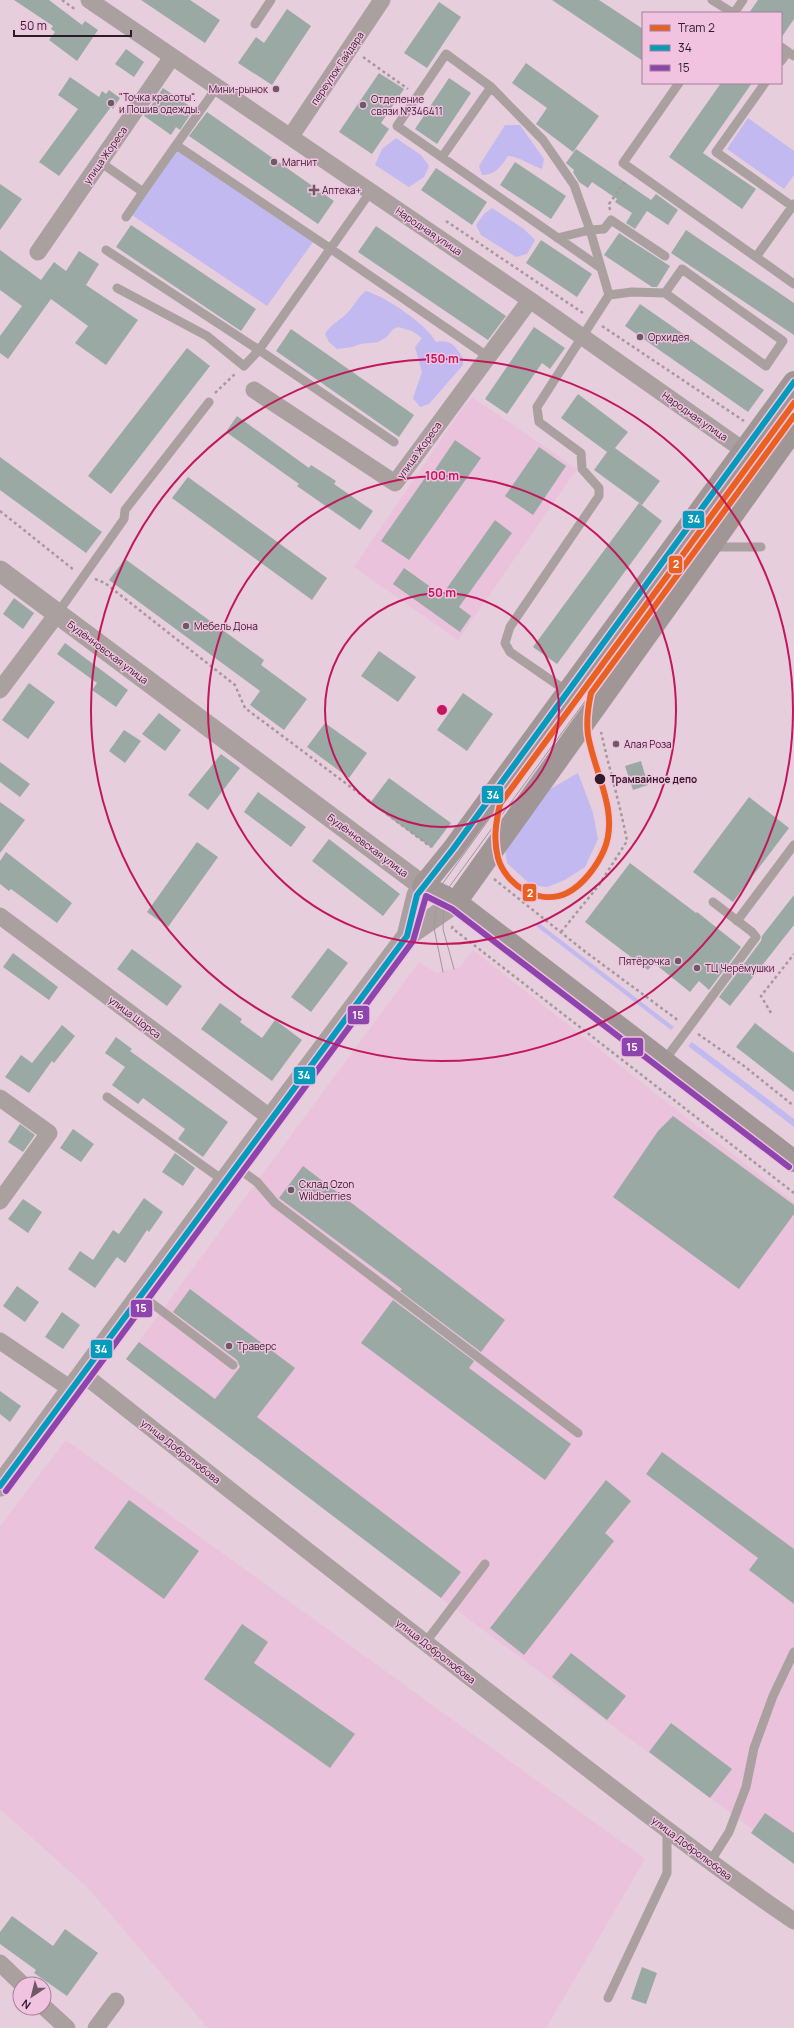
<svg xmlns="http://www.w3.org/2000/svg" width="794" height="2028" font-family="Manrope,sans-serif">
<rect width="100%" height="100%" fill="#e6cedd"/>
<path fill="#eac2db" d="M472,397L577,469L458,640L354,567L462,409Z
M473,950L794,1202V1860L483,1630L126,1359L419,962L437,973L460,967Z
M66,1440L645,1859L546,2028H208L88,1888L0,1809V1526Z"/>
<path fill="#c1b9ef" d="M748,118L794,151V175L784,189L727,149Z
M505,125H520L544,159L542,169C530,165 521,157 508,156C501,166 496,175 482,175L479,166Z
M396,138L421,155L429,166L424,177L409,187L375,165L382,149Z
M177,151L313,242L267,306L132,215Z
M492,208L524,229L535,240L527,254L516,257L481,235L476,225L484,214Z
M366,291C386,297 425,323 436,342C451,339 455,346 463,358V365L429,404L420,407L413,398L422,372L415,347L422,338L412,331L398,327L393,329L387,337L378,342L360,344L352,347L337,349L329,342L325,334C331,323 342,320 349,311C355,304 358,297 366,291Z
M578,773L593,813L598,839L585,867L565,880L547,887L531,885L507,863L505,849L545,792Z
M539,923L674,1027L671,1030L536,926Z
M692,1042L794,1119V1127L688,1046Z"/>
<path fill="#9ba9a5" d="M14,0H49L82,25L85,21L98,30L77,61L49,40L55,32L51,29L53,26Z
M141,0H190L220,20L205,43Z
M552,0H599L643,29V61Z
M758,0H794V19L781,38V13H749Z
M439,2L461,17L427,68L404,53Z
M287,9L311,26L272,85L238,63L256,37L264,43Z
M126,49L144,62L134,77L115,64Z
M526,63L599,116L573,152L536,124L547,108L512,83Z
M379,73L404,89L381,123L389,129L372,154L339,132Z
M70,77L99,97L102,91L106,94L109,90L120,98L113,109L111,107L59,176L39,162L78,109L58,95Z
M449,78L471,93L437,144L415,129Z
M721,83H752L703,153L756,189L742,209L669,157Z
M163,88L194,109L180,130L176,127L171,135L144,116Z
M207,112L334,201L318,224L189,136Z
M576,149L651,200L656,194L678,210L668,225L647,211L635,229L626,223L632,213L615,202L617,199L592,182L588,188L579,182L573,172L574,170L566,163Z
M515,162L566,196L551,219L500,185Z
M436,168L487,202L472,225L421,190Z
M0,184L22,199L0,230Z
M131,225L256,309L241,331L116,247Z
M376,226L506,316L488,340L358,252Z
M686,230L794,303V335L671,253Z
M619,233L670,266L657,287H652L604,255Z
M541,240L592,274L577,297L526,263Z
M0,250L41,280L54,262L66,271L79,251L99,264L86,285L138,320L106,365L75,343L88,326L51,299L8,359L0,353V336L22,306L0,290Z
M640,304L764,390L748,412L625,326Z
M534,327L565,348L550,369L542,363L507,414L485,399Z
M291,329L414,415L399,437L276,351Z
M187,348L210,366L111,494L88,476Z
M578,394L628,432L615,448L660,481L642,505L594,470L607,452L561,418Z
M237,416L309,468L311,465L336,481L334,484L373,511L360,530L297,486L299,484L226,432Z
M455,440L481,458L409,560L381,541L427,475L430,477Z
M539,447L566,466L533,515L505,496Z
M0,457L102,532L86,553L0,490Z
M188,477L327,578L312,600L172,498Z
M639,503L662,521L557,664L533,647Z
M495,520L512,533L459,607L471,616L460,632L393,584L404,568L442,595Z
M125,559L264,660L261,665L307,699L284,730L250,705L260,691L109,580Z
M14,598L34,613L23,629L3,614Z
M65,643L128,690L116,707L92,690L97,683L57,654Z
M379,651L416,677L398,702L361,676Z
M29,683L55,702L28,739L2,720Z
M463,693L493,714L467,751L437,730Z
M159,713L181,730L165,751L142,734Z
M325,723L367,753L349,778L307,747Z
M124,730L141,741L125,763L109,751Z
M221,754L240,768L208,810L188,795Z
M641,761L648,785L633,790L625,766Z
M0,762L30,784L20,797L0,782Z
M389,778L451,823L432,848L370,803Z
M258,792L306,827L291,847L244,812Z
M749,797L789,828L733,902L693,872Z
M0,802L25,820L0,853Z
M329,839L400,894L383,916L312,861Z
M197,842L218,857L168,927L147,912Z
M6,852L72,903L57,923L11,889L9,891L0,884V861Z
M630,863L696,913L697,912L741,947L709,990L699,981L690,992L654,963L648,970L585,922Z
M794,895V925L730,1006L719,997L761,941L762,936Z
M328,948L348,963L311,1012L291,997Z
M132,949L182,986L167,1006L117,969Z
M13,953L58,987L49,1000L3,967Z
M220,1003L242,1019L240,1022L262,1038L275,1020L302,1040L272,1081L201,1029Z
M755,1023L794,1053V1092L736,1047Z
M62,1025L75,1036L54,1063L52,1061L29,1093L5,1077L21,1055L32,1063Z
M116,1037L132,1049L130,1051L228,1122L203,1157L178,1139L185,1129L143,1098L138,1104L112,1085L125,1067L105,1053Z
M673,1116L794,1205V1214L739,1289L613,1197L658,1131Z
M20,1124L35,1135L23,1152L8,1142Z
M73,1129L94,1144L81,1162L60,1148Z
M175,1153L195,1168L183,1186L162,1172Z
M303,1166L505,1320L481,1352L400,1291L402,1289L279,1198Z
M144,1198L163,1212L149,1232L147,1230L125,1263L117,1257L95,1288L68,1269L80,1251L93,1260L113,1230L119,1234Z
M23,1199L42,1212L28,1233L8,1219Z
M17,1286L39,1302L25,1322L3,1306Z
M190,1289L295,1368L257,1417L461,1572L441,1598L126,1359L139,1342L215,1399L240,1367L237,1360L173,1312Z
M393,1300L474,1361L469,1368L571,1444L545,1480L361,1343Z
M62,1312L80,1325L63,1349L45,1337Z
M0,1391L21,1406L10,1422L0,1414Z
M662,1452L794,1549V1604L749,1570L758,1558L646,1474Z
M606,1480L631,1501L605,1533L614,1541L524,1655L490,1628Z
M129,1500L199,1551L164,1599L94,1548Z
M242,1624L268,1642L254,1663L355,1734L330,1768L204,1679Z
M571,1653L626,1696L607,1720L552,1677Z
M671,1723L732,1769L710,1798L649,1752Z
M765,1813L794,1833V1864L751,1833Z
M12,1916L53,1946L65,1929L98,1953L67,1996L34,1973L36,1970L0,1944V1932Z
M642,1967L657,1973L646,2004L631,1999Z"/>
<g fill="none" stroke-linecap="round" stroke-linejoin="round">
<path stroke="#a5999c" stroke-width="2.5" stroke-dasharray="3 3" stroke-linecap="butt" d="M62,0L76,10
M363,57L408,89
M610,210L609,204L626,180
M446,221L583,313
M602,326L744,421
M215,393L236,373
M0,511L74,570
M95,579L105,583L235,685L245,708L431,847
M494,879L583,950L679,1021
M453,926L452,928L794,1193
M561,932L599,885L627,841C620,804 609,768 601,732
M771,1013L761,996L794,954
M698,1034L744,1066L794,1106"/>
<path stroke="#aaa0a0" stroke-width="9" d="M712,0L733,13
M734,13L743,0
M255,24L271,0
M781,47L794,56
M781,61L788,52
M679,83L623,163L794,284
M765,83L716,152L792,206
M176,145L217,87
M442,157L491,87
M100,162L143,192L176,145L331,249L487,356
M371,191L259,350L394,442
M126,217L143,192
M557,238L590,230L604,229L611,220L665,256
M106,250L259,350L244,366L207,336L117,288
M756,257L794,204
M601,268L397,126L446,54L491,87L543,140L574,185L590,230L609,295
M609,295L632,292L665,293L766,366L783,341L682,269L665,293
M713,547H761
M57,614L124,519L125,510L209,402
M568,692L510,652L505,643L510,627L599,496V488L582,469L581,453L539,422L537,407L609,295
M737,921L794,845
M664,1061L756,937L752,932L713,902
M107,1097L224,1181
M235,1166L257,1182L275,1203L578,1433
M141,1295L233,1365
M425,1643L485,1564
M710,1862L729,1832L746,1787L754,1748L773,1696L794,1652
M608,1998L667,1873V1829"/>
<path stroke="#aaa0a0" stroke-width="17" d="M89,0L530,300L766,466
M291,136L382,0
M38,252L172,57
M254,390L395,483L530,300
M0,690L57,614
M0,916L271,1118
M0,1098L49,1133L0,1201
M0,1341L71,1389
M83,1374C225,1487 369,1599 512,1710C605,1782 697,1855 794,1921
M0,1963L22,1984
M44,2007L67,2028
M96,2028L116,2001"/>
<path stroke="#aaa0a0" stroke-width="21" d="M0,571L423,886L417,895L407,936
M0,1486L271,1118L407,936L456,902"/>
<path stroke="#a19696" stroke-width="22" d="M794,382L453,849L423,886L456,902L464,908L794,1161
M456,902L794,429"/>
<path stroke="#a2969a" stroke-width="1" d="M454,969L443,929L444,894L591,693
M443,972L434,928L438,890L500,804"/>
<g stroke="#f1c3e0" stroke-width="9">
<path id="bus-1" d="M0,1486L407,936L417,895L453,849L794,382"/>
</g>
<g stroke="#f1c3e0" stroke-width="9">
<path id="bus-2" d="M6,1491L413,941L426,896L452,909L789,1167"/>
</g>
<use href="#bus-1" stroke="#049bbd" stroke-width="6"/>
<use href="#bus-2" stroke="#8e44ad" stroke-width="6"/>
<g stroke="#f1c3e0" stroke-width="9">
<path id="tram-1" d="M794,403L500,804C496,822 493,839 498,858C506,886 540,906 567,893C583,885 597,866 604,850C620,813 594,772 588,735C586,721 588,707 591,693L794,416"/>
</g>
<use href="#tram-1" stroke="#e86122" stroke-width="6"/>
</g>
<g fill="none" stroke="#c2185b" stroke-width="2">
<circle cx="442" cy="710" r="117"/>
<circle cx="442" cy="710" r="234"/>
<circle cx="442" cy="710" r="351"/>
</g>
<g fill="#6e5a67" stroke="#f1c3e0" stroke-width="1.5">
<circle cx="276" cy="89" r="4"/>
<circle cx="111" cy="103" r="4"/>
<circle cx="363" cy="105" r="4"/>
<circle cx="274" cy="162" r="4"/>
<path d="M312 184h4v4h4v4h-4v4h-4v-4h-4v-4h4z"/>
<circle cx="640" cy="337" r="4"/>
<circle cx="186" cy="626" r="4"/>
<circle cx="616" cy="744" r="4"/>
<circle cx="678" cy="961" r="4"/>
<circle cx="697" cy="968" r="4"/>
<circle cx="291" cy="1190" r="4"/>
<circle cx="229" cy="1346" r="4"/>
</g>
<circle fill="#2d1c27" stroke="#f1c3e0" stroke-width="1.5" cx="600" cy="779" r="6"/>
<g text-anchor="middle" stroke-width="3" stroke-linejoin="round" paint-order="stroke">
<g font-size="10" fill="#2d1c27" stroke="#f1c3e0">
<text transform="translate(337 68) rotate(-56)" y="4">переулок Гайдара</text>
<text transform="translate(105 155) rotate(-55)" y="4">улица Жореса</text>
<text transform="translate(429 231) rotate(34)" y="4">Народная улица</text>
<text transform="translate(695 416) rotate(35)" y="4">Народная улица</text>
<text transform="translate(419 450) rotate(-54)" y="4">улица Жореса</text>
<text transform="translate(108 652) rotate(37)" y="4">Будённовская улица</text>
<text transform="translate(368 845) rotate(37)" y="4">Будённовская улица</text>
<text transform="translate(135 1017) rotate(37)" y="4">улица Щорса</text>
<text transform="translate(181 1451) rotate(38)" y="4">улица Добролюбова</text>
<text transform="translate(436 1651) rotate(38)" y="4">улица Добролюбова</text>
<text transform="translate(692 1848) rotate(37)" y="4">улица Добролюбова</text>
</g>
<g font-size="10" fill="#2d1c27" stroke="#f1c3e0" text-anchor="start">
<text x="268" y="93" text-anchor="end">Мини-рынок</text>
<text x="119" y="101">"Точка красоты".<tspan x="119" dy="12">и Пошив одежды.</tspan></text>
<text x="371" y="103">Отделение<tspan x="371" dy="12">связи №346411</tspan></text>
<text x="282" y="166">Магнит</text>
<text x="322" y="194">Аптека+</text>
<text x="648" y="341">Орхидея</text>
<text x="194" y="630">Мебель Дона</text>
<text x="624" y="748">Алая Роза</text>
<text x="670" y="965" text-anchor="end">Пятёрочка</text>
<text x="705" y="972">ТЦ Черёмушки</text>
<text x="299" y="1188">Склад Ozon<tspan x="299" dy="12">Wildberries</tspan></text>
<text x="237" y="1350">Траверс</text>
</g>
<g font-size="10" font-weight="bold" fill="#2d1c27" stroke="#f1c3e0" text-anchor="start">
<text x="610" y="783">Трамвайное депо</text>
</g>
</g>
<circle cx="442" cy="710" r="6" fill="#c2185b" stroke="#f1c3e0" stroke-width="2"/>
<g font-size="12" text-anchor="middle" font-weight="bold" fill="#c2185b" stroke="#f1c3e0" stroke-width="3" stroke-linejoin="round" paint-order="stroke">
<text x="442" y="363">150 m</text>
<text x="442" y="480">100 m</text>
<text x="442" y="597">50 m</text>
</g>
<g stroke="#f1c3e0" stroke-width="1.5">
<rect x="682" y="510" width="23" height="19" rx="4" fill="#049bbd"/>
<rect x="668" y="555" width="15" height="19" rx="4" fill="#e86122"/>
<rect x="481" y="785" width="23" height="19" rx="4" fill="#049bbd"/>
<rect x="522" y="883" width="15" height="19" rx="4" fill="#e86122"/>
<rect x="347" y="1005" width="23" height="20" rx="4" fill="#8e44ad"/>
<rect x="621" y="1037" width="23" height="20" rx="4" fill="#8e44ad"/>
<rect x="293" y="1066" width="23" height="19" rx="4" fill="#049bbd"/>
<rect x="130" y="1299" width="23" height="19" rx="4" fill="#8e44ad"/>
<rect x="90" y="1339" width="23" height="20" rx="4" fill="#049bbd"/>
</g>
<g font-size="11" text-anchor="middle" font-weight="bold" fill="#fff">
<text x="694" y="523">34</text>
<text x="676" y="568">2</text>
<text x="493" y="799">34</text>
<text x="530" y="897">2</text>
<text x="358" y="1019">15</text>
<text x="632" y="1051">15</text>
<text x="304" y="1079">34</text>
<text x="141" y="1312">15</text>
<text x="101" y="1353">34</text>
</g>
<rect x="642" y="12" width="140" height="72" fill="#f1c3e0" stroke="#a38096"/>
<rect x="650" y="25" width="20" height="6" fill="#e86122" stroke="#a38096"/>
<text x="678" y="32" font-size="12" fill="#2d1c27">Tram 2</text>
<rect x="650" y="45" width="20" height="6" fill="#049bbd" stroke="#a38096"/>
<text x="678" y="52" font-size="12" fill="#2d1c27">34</text>
<rect x="650" y="65" width="20" height="6" fill="#8e44ad" stroke="#a38096"/>
<text x="678" y="72" font-size="12" fill="#2d1c27">15</text>
<g transform="translate(32 1996) rotate(215)"><circle r="19" fill="#f1c3e0" stroke="#a38096"/>
<path d="M0-3L7 15L0 10L-7 15Z" fill="#6e5a67"/>
<text y="-6" font-size="11" font-weight="bold" text-anchor="middle" fill="#2d1c27">N</text>
</g>
<path d="M14 30v6h117v-6" fill="none" stroke="#2d1c27" stroke-width="2"/>
<text x="20" y="30" font-size="12" fill="#2d1c27" stroke="#f1c3e0" stroke-width="3" paint-order="stroke">50 m</text>
</svg>
